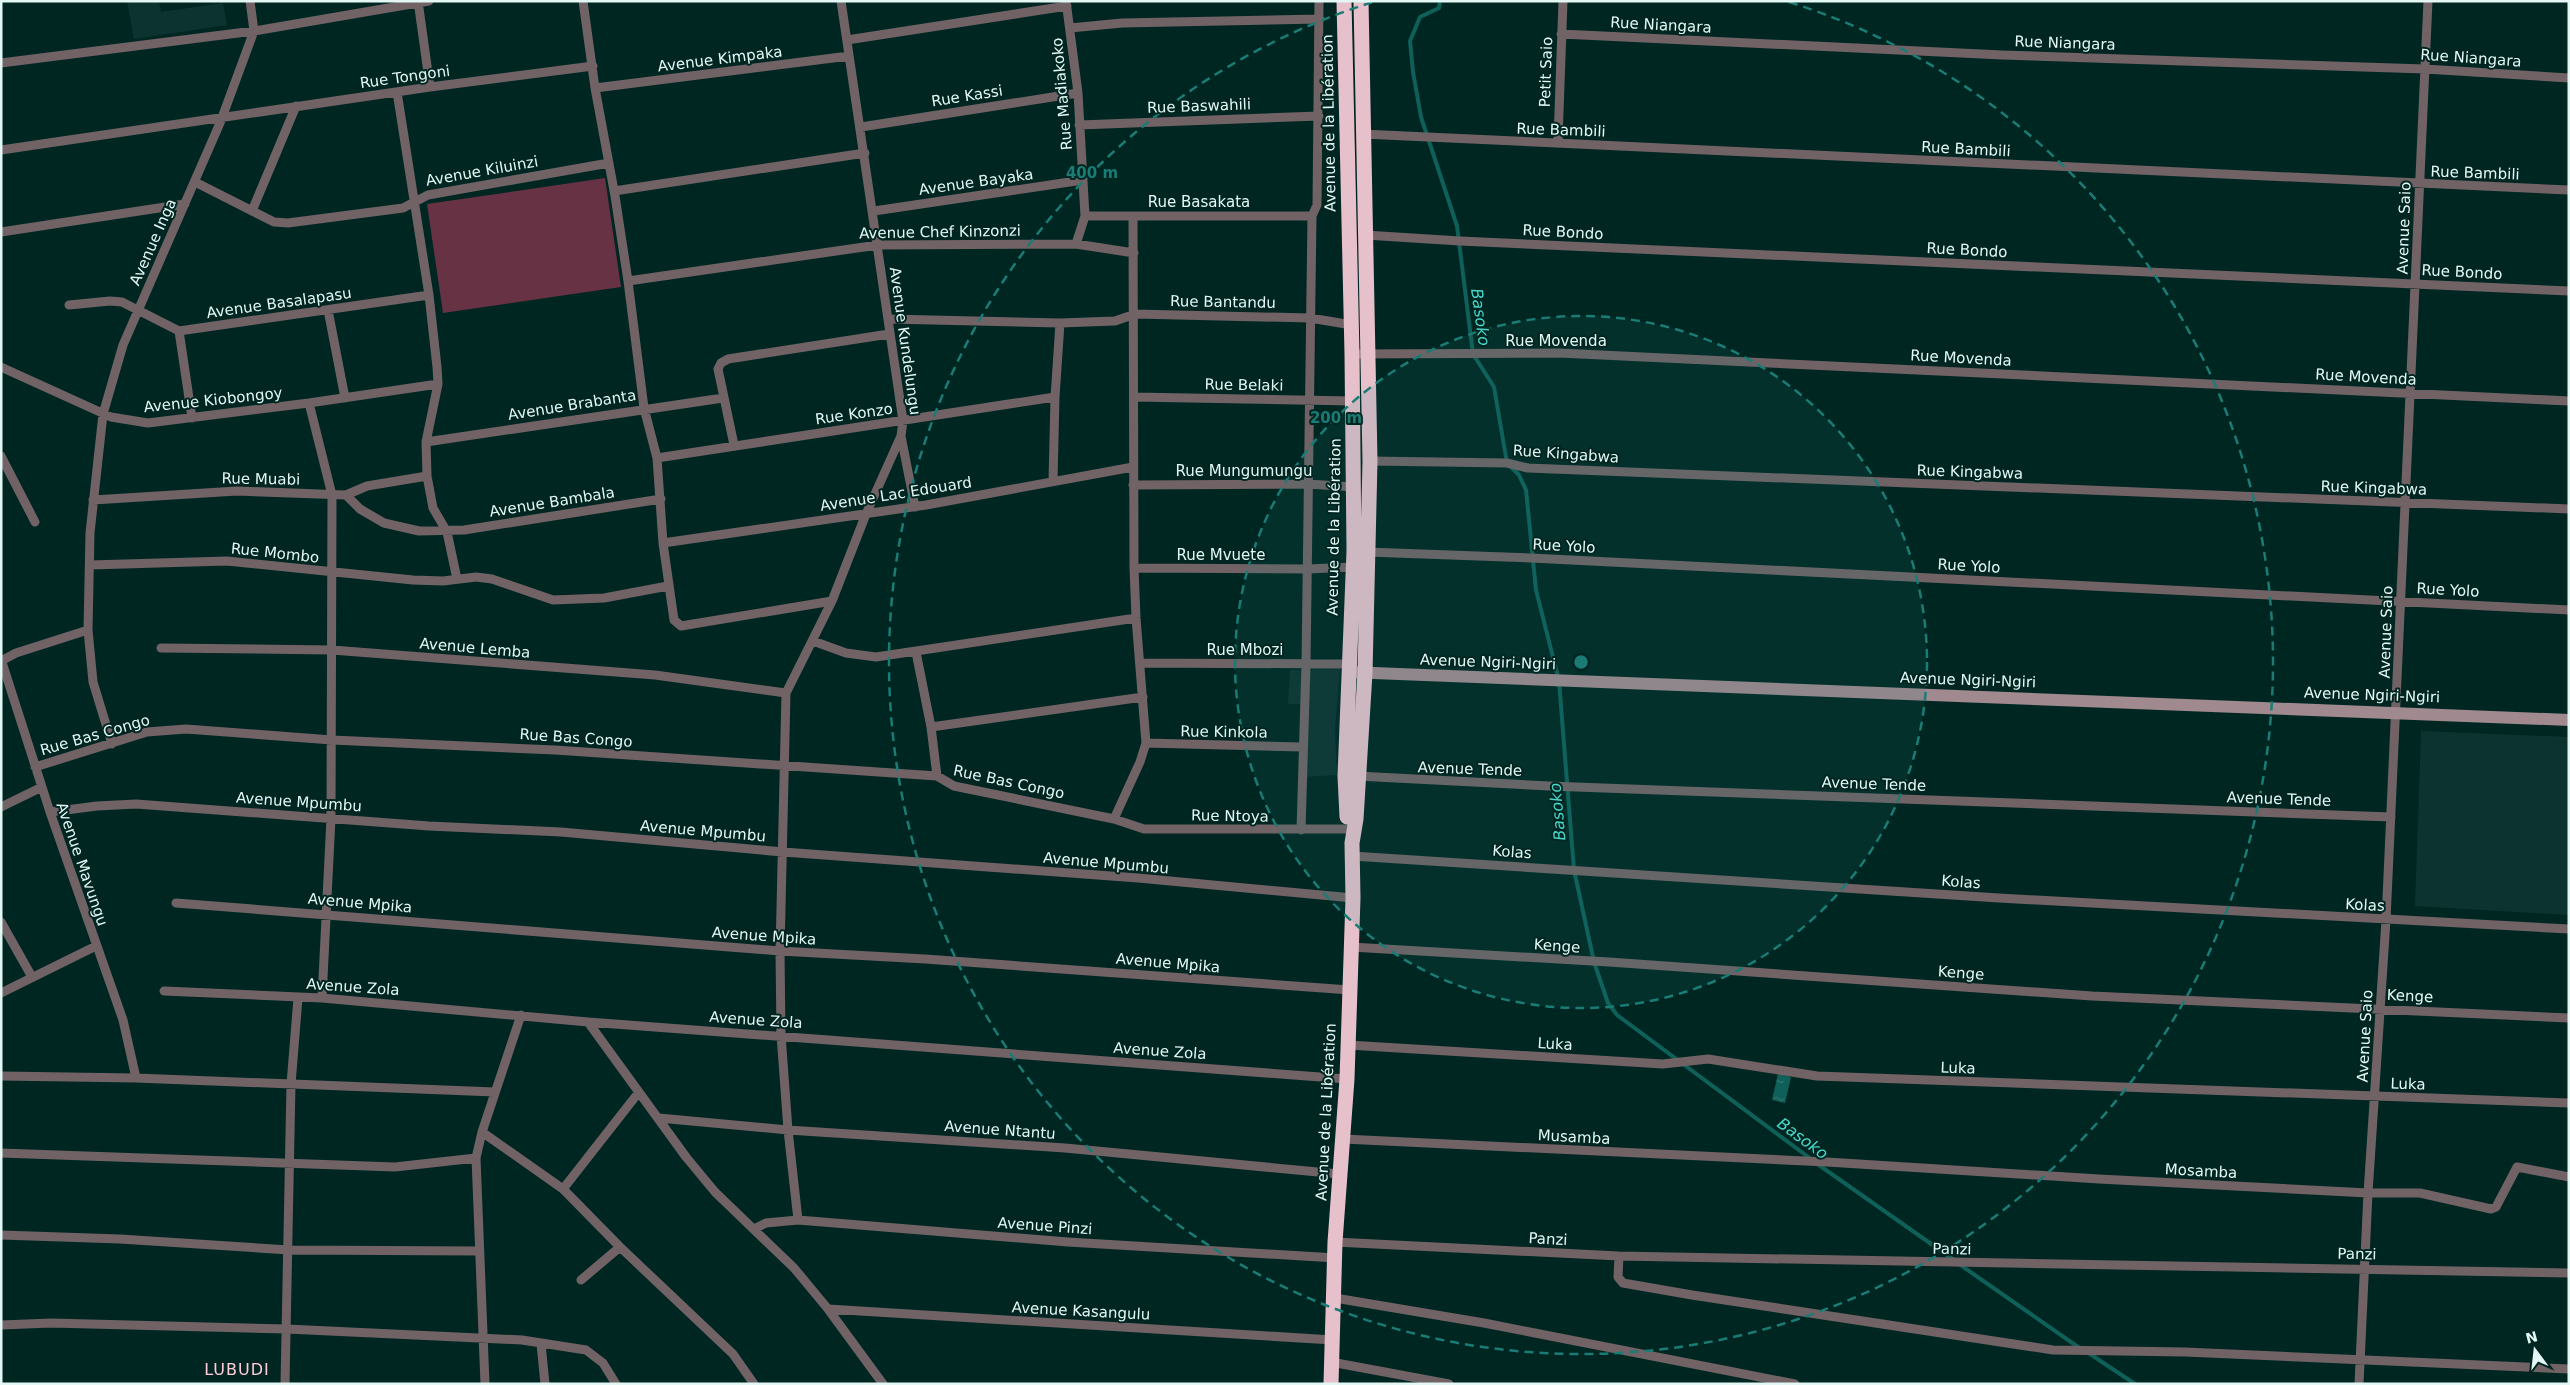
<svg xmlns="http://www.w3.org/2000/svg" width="2570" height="1385" font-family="'DejaVu Sans',sans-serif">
<defs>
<pattern id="water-ripples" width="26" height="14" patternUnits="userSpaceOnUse" patternTransform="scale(1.25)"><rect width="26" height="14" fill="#0f6059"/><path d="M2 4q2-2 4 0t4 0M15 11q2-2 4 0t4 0" fill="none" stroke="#327871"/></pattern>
</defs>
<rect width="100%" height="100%" fill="#002622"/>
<path fill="#0d3330" d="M127,1H159L161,12L223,3L227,25L134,39Z
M1340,669L1335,729L1337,775L1302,777L1304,704H1288L1290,670Z
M2421,731L2569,737V915L2415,906Z"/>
<path fill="#663244" d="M605,178L621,287L443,313L427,204Z"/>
<path fill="url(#water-ripples)" d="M1778,1074L1791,1077L1785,1103L1772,1100Z"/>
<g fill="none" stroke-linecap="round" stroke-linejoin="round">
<path stroke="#0f6059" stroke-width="4" d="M1440,1L1439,8L1420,17L1410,41L1413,72L1421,117L1457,226L1473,354L1494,387L1507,463L1519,475L1526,490L1536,590L1559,681L1574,870L1594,962L1608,1003L1617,1015L1811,1159
M1816,1163L1954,1260
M1959,1264L2081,1349
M2087,1352L2135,1384"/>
<path stroke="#716266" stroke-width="9" d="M418,1L430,87
M583,1L595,88L615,196L628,281L644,408L657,458L663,543L674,620L681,626L832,601
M1066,1L1078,93L1085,216L1076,244
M1070,28L1122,23L1320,19
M1561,34L2002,55L2425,69L2569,78
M847,40L1067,6
M1,63L254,31L429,1
M595,88L849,56
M397,92L429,295L437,367L438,384L426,442L427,476L433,508L447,532L457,579
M1079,125L1319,116
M861,127L1078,93
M1362,134L2569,190
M1555,143L1558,140L1563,1
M1,150L430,87L593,66
M195,182L274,222L288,223L403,208L428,195L609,163
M614,191L865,153
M252,211L296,106
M874,211L1083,180
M1085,216H1312
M1,232L185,204
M1365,235L1460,241L2569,291
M628,281L878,245L1076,244L1134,253
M69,305L110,301L122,302L179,331L429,295
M328,310L345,398
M889,319L1060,323L1055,397L1053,481
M1060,323L1115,321L1135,314L1310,318L1352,325
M179,331L192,418
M1352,354L1559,353L2569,401
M1,367L111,417L148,423L309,403L438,384
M1134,397L1353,401
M309,403L332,495L331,818L322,998
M901,436L915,507
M426,442L723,398
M734,445L718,369L721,363L728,359L889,334
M1,456L35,522
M657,458L1055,397
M1370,461L1507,463L1528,468L2569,509
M1133,485L1308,484L1354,487
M346,495L360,509L384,523L419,531L464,530L661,499
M93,500L237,491L346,495L367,486L427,476
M663,543L926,505L1133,467
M1367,552L1531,558L2569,610
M90,565L227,561L413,580L443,581L476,577L492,579L553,600L604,598L668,586
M1134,568L1308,569L1353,567
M813,641L846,653L876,657L1136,618
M161,648L332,650L655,675L786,693
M916,652L931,727L937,776
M1,659L50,812L123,1020L136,1078
M1,661L16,653L88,630
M1140,663L1349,664
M931,727L1143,697
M1146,743L1302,747
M112,744L93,682L88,630L90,533L103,414L123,345L220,123L254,31L250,1
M35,767L147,732L186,729L332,740L555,750L937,776L954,786L1114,819L1144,829H1355
M1357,776L1549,786L2391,817
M1,807L42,787
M50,812L97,806L136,804L429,826L561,832L783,852L1138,878L1353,898
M1114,819L1140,762L1146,743L1136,618L1134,568L1133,216
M1301,830L1306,664L1312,216L1317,205L1319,1
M1352,856L1999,898L2569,929
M176,903L780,951L925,959L1350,990
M1,922L32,977
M1351,947L1609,962L2092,996L2569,1018
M164,991L322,998L588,1022L1347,1079
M1,993L96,946
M588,1022L686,1157L715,1192L794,1268L828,1309L883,1384
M1348,1045L1663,1064L1708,1059L1817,1076L2569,1103
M1,1076L136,1078L495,1092
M659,1118L788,1130L1065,1148L1339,1174
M482,1132L563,1189L620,1247L733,1354L754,1384
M1343,1139L1827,1162L2099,1179L2368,1193H2420L2491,1209L2496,1207L2517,1167L2569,1177
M1,1153L395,1167L476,1158
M563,1189L639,1092
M798,1220L788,1130L781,1035L780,951L786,693L832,601L866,514L901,436L903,421L841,1
M754,1229L766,1223L798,1220L1068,1242L1336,1258
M1,1235L120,1239L289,1250L478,1251
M1335,1242L1619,1256L2569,1273
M1619,1256L1618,1277L1623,1283L1692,1295L2053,1350L2185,1352L2569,1369
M581,1280L620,1247
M1335,1298L1484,1323L1795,1384
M828,1309L1333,1340
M1,1325L51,1323L287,1329L522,1340L586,1350L603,1363L616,1384
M541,1344L545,1384
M1331,1362L1449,1384
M285,1384L291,1084L298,998
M485,1384L476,1158L482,1132L521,1015
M2359,1384L2368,1193L2386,920L2428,1"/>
<path stroke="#a0898f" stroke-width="12" d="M1348,672L2569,720"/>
<path stroke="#e6c1cc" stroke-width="15" d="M1344,1L1352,354L1354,551L1345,776L1347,817
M1331,1384L1335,1242L1347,1079L1353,898L1352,843L1356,819L1365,673L1370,461L1361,1"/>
</g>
<circle cx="1581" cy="662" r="346" fill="#1a7c75" fill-opacity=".12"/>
<g fill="none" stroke="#1a7c75" stroke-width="2.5" stroke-dasharray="9 6">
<circle cx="1581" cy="662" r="346"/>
<path d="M1789 2A692 692 0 1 1 1373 2"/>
</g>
<g text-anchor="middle" stroke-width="4" stroke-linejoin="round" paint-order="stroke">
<g font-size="15" fill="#e3f8f4" stroke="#002622">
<text transform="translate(1661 25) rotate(3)" y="5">Rue Niangara</text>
<text transform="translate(2065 43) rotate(2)" y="5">Rue Niangara</text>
<text transform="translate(2471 58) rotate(4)" y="5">Rue Niangara</text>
<text transform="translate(720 59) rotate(-7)" y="5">Avenue Kimpaka</text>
<text transform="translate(1546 72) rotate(-88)" y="5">Petit Saio</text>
<text transform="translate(405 77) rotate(-8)" y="5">Rue Tongoni</text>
<text transform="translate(1062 94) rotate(-95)" y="5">Rue Madiakoko</text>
<text transform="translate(967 96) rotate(-9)" y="5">Rue Kassi</text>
<text transform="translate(1199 106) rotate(-2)" y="5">Rue Baswahili</text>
<text transform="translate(1329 123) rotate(-91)" y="5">Avenue de la Libération</text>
<text transform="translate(1561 130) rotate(2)" y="5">Rue Bambili</text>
<text transform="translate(1966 149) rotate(3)" y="5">Rue Bambili</text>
<text transform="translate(482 171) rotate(-10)" y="5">Avenue Kiluinzi</text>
<text transform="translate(2475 173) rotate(2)" y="5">Rue Bambili</text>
<text transform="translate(976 182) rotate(-8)" y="5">Avenue Bayaka</text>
<text x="1199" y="207">Rue Basakata</text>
<text transform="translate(2404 228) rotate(-88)" y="5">Avenue Saio</text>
<text transform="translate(940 232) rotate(-1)" y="5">Avenue Chef Kinzonzi</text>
<text transform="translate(1563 232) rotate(3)" y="5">Rue Bondo</text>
<text transform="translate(153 242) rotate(-66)" y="5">Avenue Inga</text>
<text transform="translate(1967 250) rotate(3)" y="5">Rue Bondo</text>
<text transform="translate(2462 272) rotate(3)" y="5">Rue Bondo</text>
<text transform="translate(1223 302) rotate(1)" y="5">Rue Bantandu</text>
<text transform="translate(279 303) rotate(-8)" y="5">Avenue Basalapasu</text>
<text transform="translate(905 341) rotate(82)" y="5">Avenue Kundelungu</text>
<text x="1556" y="346">Rue Movenda</text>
<text transform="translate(1961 358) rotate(3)" y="5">Rue Movenda</text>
<text transform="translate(2366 377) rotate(3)" y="5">Rue Movenda</text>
<text transform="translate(1244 385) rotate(1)" y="5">Rue Belaki</text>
<text transform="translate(213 400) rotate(-6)" y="5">Avenue Kiobongoy</text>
<text transform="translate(572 405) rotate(-9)" y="5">Avenue Brabanta</text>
<text transform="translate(854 414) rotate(-8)" y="5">Rue Konzo</text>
<text transform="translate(1566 454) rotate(4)" y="5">Rue Kingabwa</text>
<text x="1244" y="476">Rue Mungumungu</text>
<text transform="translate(1970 472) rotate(2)" y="5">Rue Kingabwa</text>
<text transform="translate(261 479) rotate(1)" y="5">Rue Muabi</text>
<text transform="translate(2374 488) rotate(2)" y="5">Rue Kingabwa</text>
<text transform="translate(896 494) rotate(-9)" y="5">Avenue Lac Edouard</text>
<text transform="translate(552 502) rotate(-9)" y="5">Avenue Bambala</text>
<text transform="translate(1334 527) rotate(-89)" y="5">Avenue de la Libération</text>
<text transform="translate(1564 546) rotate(3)" y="5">Rue Yolo</text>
<text transform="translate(275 553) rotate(6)" y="5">Rue Mombo</text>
<text x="1221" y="560">Rue Mvuete</text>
<text transform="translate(1969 566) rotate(3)" y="5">Rue Yolo</text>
<text transform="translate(2448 590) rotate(3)" y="5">Rue Yolo</text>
<text transform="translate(2386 632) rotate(-88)" y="5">Avenue Saio</text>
<text transform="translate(475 648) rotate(5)" y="5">Avenue Lemba</text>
<text x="1245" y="655">Rue Mbozi</text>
<text transform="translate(1488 662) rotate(2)" y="5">Avenue Ngiri-Ngiri</text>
<text transform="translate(1968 680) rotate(2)" y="5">Avenue Ngiri-Ngiri</text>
<text transform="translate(2372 695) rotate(2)" y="5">Avenue Ngiri-Ngiri</text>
<text transform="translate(1224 732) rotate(1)" y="5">Rue Kinkola</text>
<text transform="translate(95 735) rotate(-16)" y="5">Rue Bas Congo</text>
<text transform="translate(576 738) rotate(4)" y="5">Rue Bas Congo</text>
<text transform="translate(1470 769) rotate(2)" y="5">Avenue Tende</text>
<text transform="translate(1009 782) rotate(12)" y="5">Rue Bas Congo</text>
<text transform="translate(1874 784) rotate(2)" y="5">Avenue Tende</text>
<text transform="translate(2279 799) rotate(2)" y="5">Avenue Tende</text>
<text transform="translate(299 802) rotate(4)" y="5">Avenue Mpumbu</text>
<text transform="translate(1230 816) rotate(1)" y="5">Rue Ntoya</text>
<text transform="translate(703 831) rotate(5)" y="5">Avenue Mpumbu</text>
<text transform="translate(1512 852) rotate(4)" y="5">Kolas</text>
<text transform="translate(1106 863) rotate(5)" y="5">Avenue Mpumbu</text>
<text transform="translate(82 864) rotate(71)" y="5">Avenue Mavungu</text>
<text transform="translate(1961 882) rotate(4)" y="5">Kolas</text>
<text transform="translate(360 903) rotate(5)" y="5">Avenue Mpika</text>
<text transform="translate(2365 905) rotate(3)" y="5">Kolas</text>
<text transform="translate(764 936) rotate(4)" y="5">Avenue Mpika</text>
<text transform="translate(1557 946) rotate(4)" y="5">Kenge</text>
<text transform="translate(1168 963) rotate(5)" y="5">Avenue Mpika</text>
<text transform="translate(1961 973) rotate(4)" y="5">Kenge</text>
<text transform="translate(353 987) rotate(4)" y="5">Avenue Zola</text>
<text transform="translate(2410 996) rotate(3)" y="5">Kenge</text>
<text transform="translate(756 1020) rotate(4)" y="5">Avenue Zola</text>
<text transform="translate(2365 1036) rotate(-87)" y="5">Avenue Saio</text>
<text transform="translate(1555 1044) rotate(3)" y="5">Luka</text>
<text transform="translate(1160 1051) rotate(4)" y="5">Avenue Zola</text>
<text transform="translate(1958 1068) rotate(2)" y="5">Luka</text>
<text transform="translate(2408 1084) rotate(2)" y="5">Luka</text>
<text transform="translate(1326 1112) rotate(-87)" y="5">Avenue de la Libération</text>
<text transform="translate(1000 1130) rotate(4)" y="5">Avenue Ntantu</text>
<text transform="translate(1574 1137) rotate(3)" y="5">Musamba</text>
<text transform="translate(2201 1171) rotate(3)" y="5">Mosamba</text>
<text transform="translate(1045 1226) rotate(4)" y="5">Avenue Pinzi</text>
<text transform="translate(1548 1239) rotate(3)" y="5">Panzi</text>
<text transform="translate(1952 1249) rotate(1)" y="5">Panzi</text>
<text transform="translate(2357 1254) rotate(1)" y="5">Panzi</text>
<text transform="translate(1081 1311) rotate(3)" y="5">Avenue Kasangulu</text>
</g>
<g font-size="16" font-style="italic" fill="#4ad8ca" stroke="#002622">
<text transform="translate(1481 317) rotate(82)" y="6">Basoko</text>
<text transform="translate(1557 812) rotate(-95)" y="6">Basoko</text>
<text transform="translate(1803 1138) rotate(36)" y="6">Basoko</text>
</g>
<g font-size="16" letter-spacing="1" fill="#ffccda" stroke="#002622">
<text x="237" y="1375">LUBUDI</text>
</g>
</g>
<circle cx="1581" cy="662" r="8" fill="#1a7c75" stroke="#002622" stroke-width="2.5"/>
<g font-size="15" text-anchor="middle" font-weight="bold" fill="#1a7c75" stroke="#002622" stroke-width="4" stroke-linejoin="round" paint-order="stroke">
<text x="1092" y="178">400 m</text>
<text x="1336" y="423">200 m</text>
</g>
<rect width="2570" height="1385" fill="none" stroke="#e3f8f4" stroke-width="5"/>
<g transform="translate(2535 1350) rotate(345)" stroke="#002622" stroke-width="4" paint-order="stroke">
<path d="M0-4L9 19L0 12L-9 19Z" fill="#e3f8f4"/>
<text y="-8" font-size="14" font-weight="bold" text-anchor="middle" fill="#e3f8f4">N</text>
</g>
</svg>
